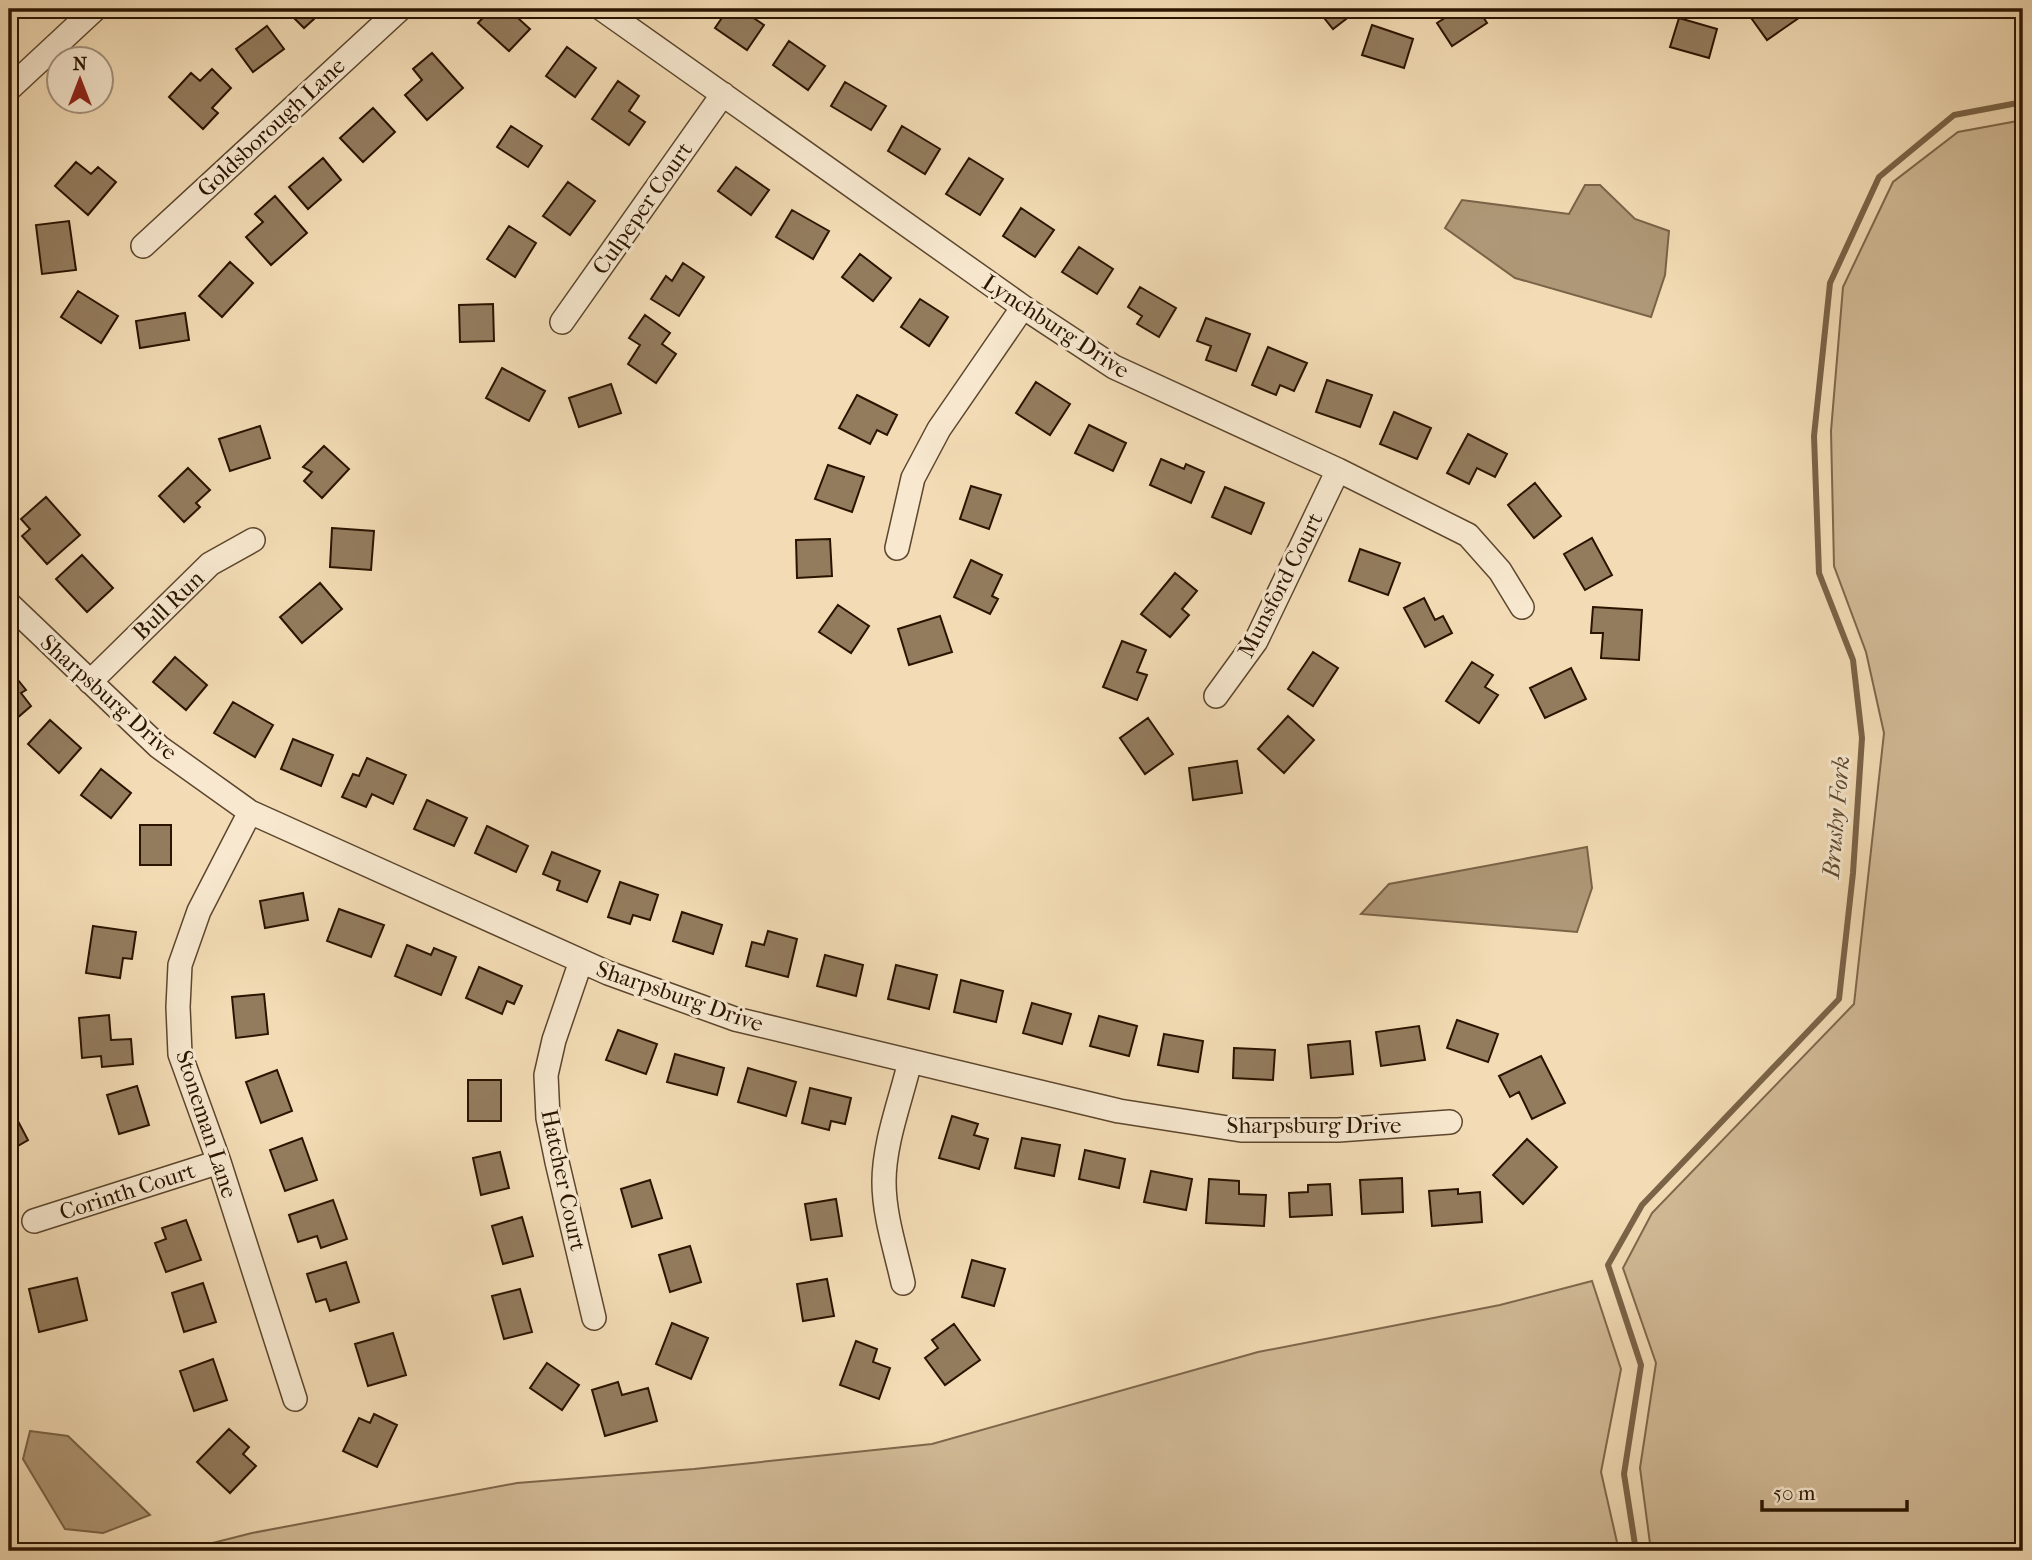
<svg xmlns="http://www.w3.org/2000/svg" width="2032" height="1560" font-family="'IM FELL French Canon',serif">
<rect width="100%" height="100%" fill="#f3dcb5"/>
<filter id="stains"><feTurbulence type="fractalNoise" baseFrequency=".00286" numOctaves="4"/><feColorMatrix values="0 0 0 0 .2 0 0 0 0 .09 0 0 0 0 .02 0 0 0 .5 -.17"/></filter>
<radialGradient id="worn" r=".72"><stop offset=".6" stop-color="#630" stop-opacity="0"/><stop offset="1" stop-color="#630" stop-opacity=".3"/></radialGradient>
<path fill="#d1ba96" stroke="#7e674b" stroke-width="2" d="M2023,120V1551H1651L1640,1468L1656,1363L1623,1268L1652,1213L1854,1004L1884,733L1866,652L1834,566L1831,431L1843,287L1893,182L1958,132Z
M1592,1281L1621,1369L1601,1472L1619,1551H181L252,1533L517,1483L694,1469L932,1444L1258,1352L1500,1305Z"/>
<path fill="#af9877" stroke="#7a6347" stroke-width="2" d="M1585,185H1600L1635,219L1669,231L1665,275L1651,317L1515,278L1445,228L1462,200L1569,214Z
M1587,847L1592,888L1577,932L1361,914L1389,884Z
M30,1431L68,1436L150,1515L103,1533L65,1529L23,1459Z"/>
<g fill="none" stroke-linecap="round" stroke-linejoin="round">
<path stroke="#7a6347" stroke-width="6" d="M1636,1551L1624,1474L1641,1365L1608,1265L1642,1205L1839,999L1853,873L1862,738L1853,660L1819,573L1814,436L1830,283L1879,177L1954,115L2023,102"/>
</g>
<path fill="#937c5e" stroke="#2a1400" stroke-width="2" d="M285,9H325L304,28Z
M491,9H508L530,29L509,51L478,23Z
M728,9H740L764,25L747,50L715,28Z
M1317,9H1359L1333,29Z
M1459,9H1478L1487,23L1452,46L1437,23Z
M1757,9H1798L1803,15L1767,40L1749,15Z
M1679,18L1717,29L1709,58L1670,47Z
M1372,25L1413,39L1404,68L1362,55Z
M267,26L284,49L253,72L236,49Z
M789,41L825,66L808,90L773,65Z
M567,47L596,68L575,97L546,76Z
M432,53L463,88L427,120L405,95L422,80L413,69Z
M212,69L231,88L212,108L218,113L203,129L169,97L191,73L200,81Z
M618,81L639,96L629,111L645,122L629,145L592,119Z
M845,82L886,106L871,130L831,106Z
M373,108L395,132L363,162L340,138Z
M511,126L542,146L528,167L497,147Z
M902,126L940,149L925,174L888,151Z
M323,158L341,180L308,209L289,187Z
M969,158L1003,179L980,215L946,194Z
M76,162L91,174L98,167L116,182L88,215L55,186Z
M736,167L769,190L751,215L718,191Z
M568,182L595,201L570,235L543,216Z
M275,196L307,233L271,265L246,237L263,222L255,214Z
M1021,208L1054,230L1035,257L1003,236Z
M792,210L829,231L813,259L776,237Z
M69,221L76,270L42,274L36,225Z
M509,226L536,243L515,277L487,259Z
M1079,247L1113,269L1097,294L1062,272Z
M860,254L891,278L873,301L842,277Z
M230,262L253,283L222,317L199,296Z
M683,263L704,277L679,316L651,299L666,276L672,281Z
M1140,287L1176,308L1159,337L1137,324L1142,316L1128,307Z
M78,291L118,316L101,343L61,317Z
M920,299L948,317L929,346L901,327Z
M493,304L494,341L460,342L459,305Z
M185,313L189,340L140,348L136,321Z
M645,315L670,333L662,344L676,354L656,383L628,364L640,345L629,338Z
M1206,318L1250,334L1236,371L1206,360L1211,346L1197,341Z
M1268,347L1307,363L1294,391L1280,385L1276,395L1252,385Z
M502,368L545,391L529,421L486,398Z
M1327,380L1372,395L1360,427L1316,412Z
M1036,382L1070,404L1050,435L1016,413Z
M611,384L621,413L579,427L569,398Z
M857,395L897,415L887,435L877,430L870,444L839,428Z
M1394,412L1431,428L1417,459L1380,444Z
M1089,425L1126,443L1113,471L1075,453Z
M260,426L270,458L230,471L219,439Z
M1468,434L1507,454L1495,477L1477,468L1469,484L1447,473Z
M324,446L349,469L322,498L304,481L312,472L303,467Z
M1161,459L1184,469L1186,464L1204,472L1191,503L1150,485Z
M828,465L864,477L852,512L815,499Z
M188,468L210,490L196,503L200,507L184,522L159,496Z
M1535,483L1561,516L1534,538L1508,505Z
M971,486L1001,495L989,529L960,519Z
M1225,487L1264,503L1251,534L1212,517Z
M46,497L80,535L47,564L22,536L30,529L21,519Z
M332,528L374,531L371,570L330,567Z
M1592,538L1612,575L1585,590L1564,554Z
M830,539L832,576L797,578L796,540Z
M1360,549L1400,563L1388,595L1349,581Z
M82,555L113,588L87,612L56,579Z
M971,560L1002,575L992,596L998,599L990,614L954,597Z
M1175,573L1197,591L1182,609L1189,615L1170,637L1141,614Z
M320,583L342,609L302,643L280,617Z
M1424,598L1435,620L1443,616L1452,633L1425,647L1404,608Z
M838,605L869,626L851,653L819,632Z
M1593,607L1642,610L1639,660L1601,658L1603,633H1591Z
M940,616L952,652L909,665L898,629Z
M1122,641L1146,650L1137,672L1147,675L1137,700L1103,687Z
M1313,652L1338,668L1313,706L1288,689Z
M175,657L207,685L186,710L153,682Z
M1472,662L1493,675L1485,687L1498,695L1479,723L1446,701Z
M1571,668L1586,699L1545,718L1530,688Z
M18,680L26,690L21,693L31,706L9,725V683L11,686Z
M233,702L273,725L255,757L214,733Z
M1288,716L1314,740L1284,773L1258,749Z
M1148,718L1173,754L1145,774L1120,738Z
M50,720L81,748L59,773L28,744Z
M293,739L333,755L321,786L281,769Z
M367,758L406,775L393,804L372,794L366,807L342,797L353,774L359,776Z
M1237,761L1242,793L1193,800L1189,768Z
M101,769L131,793L111,818L81,795Z
M427,800L467,818L454,846L414,829Z
M140,825H171V865H140Z
M487,826L528,846L516,872L475,853Z
M552,852L600,871L587,902L557,890L560,881L543,874Z
M620,882L658,895L650,920L633,915L630,924L608,917Z
M303,893L308,920L265,928L260,901Z
M339,909L384,925L371,957L327,941Z
M682,912L722,925L713,954L673,941Z
M93,926L136,932L132,959L123,958L120,978L86,973Z
M768,931L797,939L788,977L746,966L752,942L764,945Z
M407,945L431,955L434,948L456,957L441,995L395,976Z
M825,955L863,965L856,996L817,986Z
M896,965L937,975L929,1009L888,999Z
M479,967L522,986L514,1004L507,1001L502,1014L466,998Z
M961,980L1003,991L996,1022L954,1012Z
M264,994L268,1034L236,1038L232,997Z
M1032,1003L1071,1014L1062,1044L1023,1033Z
M109,1015L111,1040L131,1039L133,1064L102,1067L101,1056L82,1058L79,1018Z
M1099,1016L1137,1026L1129,1056L1090,1046Z
M1457,1020L1498,1034L1488,1062L1447,1048Z
M1419,1026L1425,1060L1381,1066L1376,1032Z
M618,1030L657,1044L646,1074L606,1060Z
M1164,1034L1203,1041L1198,1072L1158,1065Z
M1350,1041L1353,1074L1311,1078L1308,1045Z
M1234,1048L1275,1050L1273,1080L1233,1078Z
M675,1054L724,1068L717,1095L667,1082Z
M1541,1056L1565,1103L1532,1119L1519,1092L1510,1097L1499,1076Z
M748,1068L796,1082L786,1116L738,1102Z
M277,1070L292,1111L261,1123L246,1082Z
M468,1080H501V1121H468Z
M137,1086L149,1125L119,1134L107,1095Z
M810,1088L851,1098L845,1124L831,1121L829,1130L802,1123Z
M10,1106L28,1140L9,1151V1107Z
M952,1116L978,1124L974,1135L988,1139L979,1169L939,1158Z
M302,1138L317,1180L285,1191L270,1150Z
M1022,1138L1060,1145L1054,1176L1015,1168Z
M1527,1139L1557,1167L1523,1204L1493,1175Z
M1085,1150L1125,1159L1119,1188L1079,1179Z
M500,1152L509,1188L481,1195L473,1158Z
M1151,1171L1192,1179L1186,1210L1144,1202Z
M1402,1178L1403,1212L1362,1214L1360,1180Z
M1209,1179L1239,1181V1194L1266,1195L1264,1226L1206,1223Z
M650,1180L662,1218L632,1227L621,1189Z
M1330,1184L1332,1215L1290,1217L1289,1193L1308,1192V1185Z
M1458,1189V1194L1480,1192L1482,1222L1432,1226L1429,1191Z
M836,1199L842,1236L811,1240L805,1204Z
M333,1200L347,1239L321,1248L317,1236L298,1242L289,1215Z
M522,1217L533,1256L503,1264L492,1226Z
M186,1220L201,1260L166,1272L155,1243L166,1239L162,1228Z
M690,1246L701,1282L670,1292L659,1255Z
M972,1260L1005,1269L994,1306L962,1297Z
M346,1262L359,1302L330,1311L326,1299L316,1302L307,1274Z
M77,1278L87,1320L39,1332L29,1289Z
M827,1279L834,1316L803,1321L797,1284Z
M203,1283L216,1322L184,1332L172,1293Z
M520,1289L532,1332L504,1339L492,1296Z
M672,1323L708,1338L691,1379L656,1364Z
M954,1324L980,1360L945,1385L925,1358L938,1348L932,1340Z
M393,1333L406,1375L368,1386L355,1344Z
M856,1341L877,1349L873,1362L890,1368L879,1399L840,1385Z
M213,1359L227,1400L194,1411L180,1371Z
M547,1363L579,1385L562,1410L530,1388Z
M618,1382L622,1395L648,1388L657,1421L605,1436L592,1390Z
M374,1414L397,1425L377,1467L343,1451L359,1418L370,1423Z
M229,1429L249,1447L243,1454L256,1466L230,1493L197,1462Z"/>
<g fill="none" stroke-linecap="round" stroke-linejoin="round">
<g stroke="#5c462d" stroke-width="26">
<path id="minor" d="M602,9L1023,307L1114,367L1338,470L1468,535L1500,571L1522,607
M9,89L95,9
M143,246L400,9
M562,322L723,94
M897,548L913,478L939,429L1023,307
M9,604L159,747L250,812L608,973L735,1019L1119,1111L1241,1130H1338L1450,1122
M90,682L210,564L253,540
M1216,696L1256,641L1338,470
M250,812L199,911L180,965L178,1007L180,1054L219,1162L295,1399
M581,961L554,1040L546,1075L548,1118L557,1162L594,1318
M34,1221L219,1162
M903,1283C896,1251 884,1216 884,1182C884,1142 901,1100 910,1061"/>
</g>
<use href="#minor" stroke="#f7e8cf" stroke-width="23"/>
</g>
<g text-anchor="middle" stroke-width="6" stroke-linejoin="round" paint-order="stroke">
<g font-size="23" fill="#2a1400" stroke="#f7e8cf">
<text transform="translate(271 127) rotate(-43)" y="8">Goldsborough Lane</text>
<text transform="translate(642 208) rotate(-55)" y="8">Culpeper Court</text>
<text transform="translate(1056 326) rotate(33)" y="8">Lynchburg Drive</text>
<text transform="translate(1280 585) rotate(-63)" y="8">Munsford Court</text>
<text transform="translate(168 605) rotate(-44)" y="8">Bull Run</text>
<text transform="translate(109 697) rotate(42)" y="8">Sharpsburg Drive</text>
<text transform="translate(680 996) rotate(19)" y="8">Sharpsburg Drive</text>
<text transform="translate(207 1124) rotate(72)" y="8">Stoneman Lane</text>
<text x="1314" y="1133">Sharpsburg Drive</text>
<text transform="translate(564 1180) rotate(78)" y="8">Hatcher Court</text>
<text transform="translate(127 1191) rotate(-18)" y="8">Corinth Court</text>
</g>
<g font-size="24" font-style="italic" fill="#5f4930" stroke="#f7e8cf">
<text transform="translate(1836 817) rotate(-85)" y="8">Brushy Fork</text>
</g>
</g>
<rect width="2032" height="1560" fill="none" stroke="#f3dcb5" stroke-width="35"/>
<rect x="10" y="10" width="2011" height="1539" fill="none" stroke="#2a1400" stroke-width="3.5"/>
<rect x="18" y="18" width="1997" height="1525" fill="none" stroke="#2a1400" stroke-width="2"/>
<g transform="translate(80 80)"><circle r="33" fill="#f7e8cf" stroke="#a5937c" stroke-width="2"/>
<path d="M0-5L12 26L0 18L-12 26Z" fill="#8f2418"/>
<text y="-10" font-size="19" font-weight="bold" text-anchor="middle" fill="#2a1400">N</text>
</g>
<path d="M1762 1500v10h145v-10" fill="none" stroke="#2a1400" stroke-width="3.5"/>
<text x="1773" y="1500" font-size="21" fill="#2a1400" stroke="#f7e8cf" stroke-width="5" paint-order="stroke">50 m</text>
<rect width="100%" height="100%" filter="url(#stains)"/>
<rect width="100%" height="100%" fill="url(#worn)"/>
</svg>
